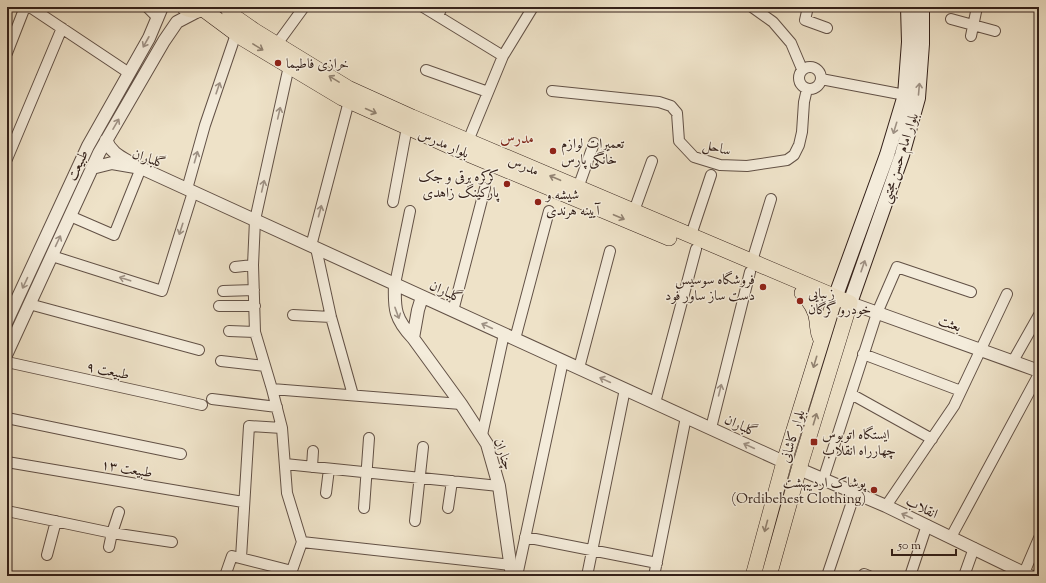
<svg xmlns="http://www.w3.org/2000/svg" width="1046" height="583" font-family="'Sorts Mill Goudy',Amiri,serif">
<rect width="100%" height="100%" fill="#eee2c8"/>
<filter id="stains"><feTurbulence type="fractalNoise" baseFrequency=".005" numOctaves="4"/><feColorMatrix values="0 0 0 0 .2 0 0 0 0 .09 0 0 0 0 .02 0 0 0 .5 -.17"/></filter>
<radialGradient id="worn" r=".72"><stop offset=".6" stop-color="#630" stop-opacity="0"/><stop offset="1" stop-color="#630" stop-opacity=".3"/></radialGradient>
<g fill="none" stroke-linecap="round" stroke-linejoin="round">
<g stroke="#625146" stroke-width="12">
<path id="minor" d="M30,7L129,73
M147,7L158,18
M423,7L503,56
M752,7L773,22L791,43L802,69
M808,7L805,20L827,28
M438,16L442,7
M951,19L995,31
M971,36L977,7
M277,44L304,7
M7,53L25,7
M289,66L255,220L253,265L255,332L272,389L282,428L287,493L302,542L290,576
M799 78a11 11 0 1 1 22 0a11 11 0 1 1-22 0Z
M426,70L488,92
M821,79L905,95
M552,91L659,102L671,106L677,113L679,141L694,157L720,165L747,166L787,160L794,155L799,145L802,132L804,102L807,89
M468,141L503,56L533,7
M7,159L62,28
M578,188L594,143
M187,189L205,125L236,34
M393,202L407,127
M634,211L652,161
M70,216L114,235L141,168
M691,235L711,175
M311,246L349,101
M316,248L331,317L353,395
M52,256L162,291L193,192
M752,261L771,199
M235,267L253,265
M395,284L410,211
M223,291L254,290
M29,304L199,350
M219,306H255
M453,311L485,188
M293,315L331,317
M229,331L255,332
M515,339L549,211
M863,354L961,391
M221,361L265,366
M1013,361L1039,315
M7,362L202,405
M579,368L610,251
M272,389L461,404
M851,394L932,439
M212,399L277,407
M655,403L696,249
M7,418L181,454
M711,428L750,272
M482,435L504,334
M7,462L243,502
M285,464L499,486
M312,467L313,451
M823,480L877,313L897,267L971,292
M326,493L329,469
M886,506L954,406L1007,294
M364,508L369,438
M448,508L452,481
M7,511L112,533L172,542
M415,521L423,447
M525,537L657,563
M951,537L1039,374
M302,542L511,565
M109,547L112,533L119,512
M47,555L56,521
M241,558L249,426L282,428
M1024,573L1039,538
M864,574L869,576
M225,576L232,556L292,571
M517,576L563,361
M587,576L625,389
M654,576L686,417
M827,576L855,493
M910,576L927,525
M964,576L974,548"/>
</g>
<g stroke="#625146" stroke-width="14">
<path id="tertiary" d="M106,140C111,153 121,157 133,164
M92,168L112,163L141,168L784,462
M395,284C394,309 395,319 413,338L461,404L487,444L499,486L512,576
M850,303L1039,371
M7,321L88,146L149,38L162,7
M413,338L418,310L422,297
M7,353L99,153L164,41L177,22L200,10
M799,469L886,506L1030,576"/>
</g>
<g stroke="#34211a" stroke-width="16">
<path id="secondary" d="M835,298L887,155L905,95L909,42L908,7
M850,303L902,155L918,98L922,44V7"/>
</g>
<g stroke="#34211a" stroke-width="16">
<path id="primary" d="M184,7C190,11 199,12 204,7
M227,7L232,15L255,31L348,88L412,117L850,303L799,469L769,576
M203,9L242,38L342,98L449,146L669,238
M802,293C810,301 816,309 817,321C818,330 817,331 821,340
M753,576L784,462L835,298"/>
</g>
<use href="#minor" stroke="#f4ecdb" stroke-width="10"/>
<use href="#tertiary" stroke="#f4ecdb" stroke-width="12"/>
<use href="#secondary" stroke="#f4ecdb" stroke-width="14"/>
<use href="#primary" stroke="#eee2c8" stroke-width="15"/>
</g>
<defs><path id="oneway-shaft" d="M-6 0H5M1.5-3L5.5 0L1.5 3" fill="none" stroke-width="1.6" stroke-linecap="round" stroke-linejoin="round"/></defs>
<g stroke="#9e9184">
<use href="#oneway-shaft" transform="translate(146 42) rotate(119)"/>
<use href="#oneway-shaft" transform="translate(218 88) rotate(-71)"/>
<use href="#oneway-shaft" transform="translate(919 89) rotate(-85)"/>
<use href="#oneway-shaft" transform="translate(279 113) rotate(-77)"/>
<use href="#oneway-shaft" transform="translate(116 124) rotate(-60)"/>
<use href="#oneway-shaft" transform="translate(895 128) rotate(107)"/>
<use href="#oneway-shaft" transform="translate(196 157) rotate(-74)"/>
<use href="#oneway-shaft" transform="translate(263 186) rotate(-77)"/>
<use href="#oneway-shaft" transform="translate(320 211) rotate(-75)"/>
<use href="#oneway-shaft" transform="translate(181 229) rotate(108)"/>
<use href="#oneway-shaft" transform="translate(58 241) rotate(-65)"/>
<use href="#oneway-shaft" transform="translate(863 266) rotate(-71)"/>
<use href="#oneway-shaft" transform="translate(125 279) rotate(-162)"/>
<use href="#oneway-shaft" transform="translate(25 283) rotate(115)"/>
<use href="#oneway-shaft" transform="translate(397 313) rotate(70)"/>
<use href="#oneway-shaft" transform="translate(487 326) rotate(-155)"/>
<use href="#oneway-shaft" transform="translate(605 380) rotate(-155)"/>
<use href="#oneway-shaft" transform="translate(720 390) rotate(-76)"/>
<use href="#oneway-shaft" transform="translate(749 446) rotate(-155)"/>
<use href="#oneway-shaft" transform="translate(907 516) rotate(-155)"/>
</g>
<g stroke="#918271">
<use href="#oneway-shaft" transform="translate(258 47) rotate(31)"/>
<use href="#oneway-shaft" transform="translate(334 79) rotate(-149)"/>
<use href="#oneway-shaft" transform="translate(371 111) rotate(24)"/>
<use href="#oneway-shaft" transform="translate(555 178) rotate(-157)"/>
<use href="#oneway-shaft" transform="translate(619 217) rotate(23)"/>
<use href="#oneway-shaft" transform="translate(815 362) rotate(107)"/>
<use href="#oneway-shaft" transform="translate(815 419) rotate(-73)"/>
<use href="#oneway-shaft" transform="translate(766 526) rotate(105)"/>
</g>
<g fill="#8f2418" stroke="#f4ecdb" stroke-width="1.5">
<circle cx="278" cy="63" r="4"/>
<circle cx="553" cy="151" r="4"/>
<circle cx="507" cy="184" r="4"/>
<circle cx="538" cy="202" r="4"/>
<circle cx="763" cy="287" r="4"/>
<circle cx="800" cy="301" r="4"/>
<rect x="810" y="438" width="8" height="8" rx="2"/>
<circle cx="874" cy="490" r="4"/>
</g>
<g text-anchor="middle" stroke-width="3" stroke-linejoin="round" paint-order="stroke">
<g font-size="14" fill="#34211a" stroke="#f4ecdb" text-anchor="start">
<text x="286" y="68">خرازی فاطیما</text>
<text x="561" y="148">تعمیرات لوازم<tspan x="561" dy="16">خانگی پارس</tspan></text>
<text x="499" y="181" text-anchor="end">کرکره برقی و جک<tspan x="499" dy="16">پارکینگ زاهدی</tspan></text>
<text x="546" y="199">شیشه و<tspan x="546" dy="16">آیینه هرندی</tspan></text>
<text x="755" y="284" text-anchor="end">فروشگاه سوسیس<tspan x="755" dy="16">دست ساز ساور فود</tspan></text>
<text x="808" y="298">زیبایی<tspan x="808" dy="16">خودرو گرگان</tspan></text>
<text x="822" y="439">ایستگاه اتوبوس<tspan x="822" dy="16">چهارراه انقلاب</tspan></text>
<text x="866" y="487" text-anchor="end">پوشاک اردیبهشت<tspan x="866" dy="16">(Ordibehest Clothing)</tspan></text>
</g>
<g font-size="14" fill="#34211a" stroke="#f4ecdb">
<text transform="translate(444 143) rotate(23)" y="5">بلوار مدرس</text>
<text transform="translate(717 147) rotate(14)" y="5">ساحل</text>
<text transform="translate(149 158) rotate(19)" y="5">گلباران</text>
<text transform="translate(899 158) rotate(-72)" y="5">بلوار امام حسن مجتبی</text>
<text transform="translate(77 165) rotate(-65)" y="5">طبیعت</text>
<text transform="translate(524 165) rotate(23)" y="5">مدرس</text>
<text transform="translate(446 291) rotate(25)" y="5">گلباران</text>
<text transform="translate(950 323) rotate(20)" y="5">بعثت</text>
<text transform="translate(108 370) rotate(12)" y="5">طبیعت ۹</text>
<text transform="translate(741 425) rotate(25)" y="5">گلباران</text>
<text transform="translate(792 436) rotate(-73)" y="5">بلوار کاشانی</text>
<text transform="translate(504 454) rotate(71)" y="5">چناران</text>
<text transform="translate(127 468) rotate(10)" y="5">طبیعت ۱۳</text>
<text transform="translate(922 507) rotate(26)" y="5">انقلاب</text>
</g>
<g font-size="15" fill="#7a1f14" stroke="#f4ecdb">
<text x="517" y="143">مدرس</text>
</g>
</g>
<rect width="1046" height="583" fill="none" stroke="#eee2c8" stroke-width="24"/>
<rect x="8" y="8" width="1030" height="567" fill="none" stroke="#34211a" stroke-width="2"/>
<rect x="12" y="12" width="1022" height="559" fill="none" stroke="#34211a"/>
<path d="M892 549v6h64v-6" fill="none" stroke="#34211a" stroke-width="2"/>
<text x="898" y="549" font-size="12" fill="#34211a" stroke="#f4ecdb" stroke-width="3" paint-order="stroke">50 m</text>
<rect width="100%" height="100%" filter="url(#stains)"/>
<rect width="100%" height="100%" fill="url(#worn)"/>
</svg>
